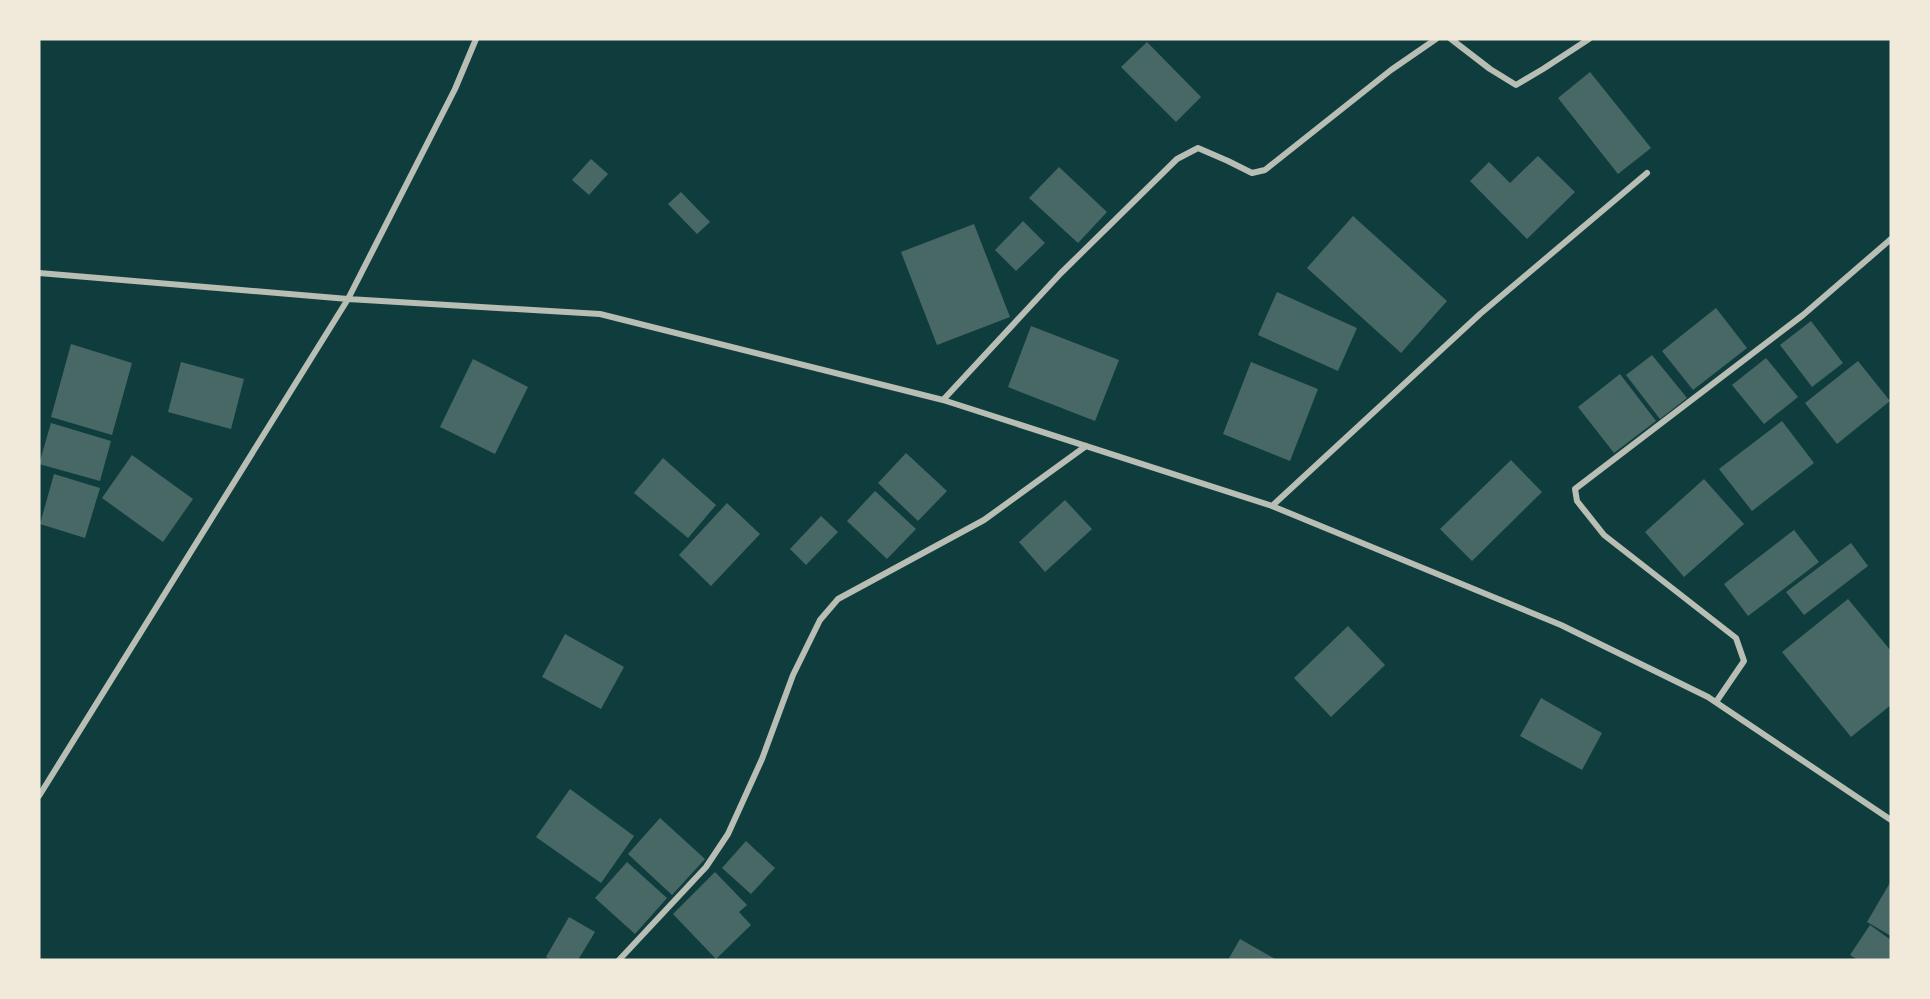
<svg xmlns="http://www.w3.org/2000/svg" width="1930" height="999" font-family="Figtree,sans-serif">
<rect width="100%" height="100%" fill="#0f3d3e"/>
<path fill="#486865" d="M1147,42L1201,97L1176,122L1121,67Z
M1590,72L1651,148L1618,174L1558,98Z
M1538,156L1575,192L1527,239L1470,181L1489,162L1510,183Z
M591,159L608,174L589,195L572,180Z
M1059,167L1107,212L1078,243L1029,198Z
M681,192L710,222L697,234L668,204Z
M1353,216L1447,301L1401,353L1307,268Z
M1023,221L1045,243L1016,271L995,250Z
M974,224L1010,317L937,345L901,252Z
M1277,292L1357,328L1338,371L1258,335Z
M1716,308L1747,348L1693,390L1662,351Z
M1811,321L1843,363L1812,387L1780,345Z
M1031,326L1119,360L1095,421L1008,387Z
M71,344L132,363L112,435L51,417Z
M1652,355L1687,398L1660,419L1626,375Z
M1766,358L1798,397L1764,424L1732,385Z
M473,359L528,387L495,454L440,427Z
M1858,361L1890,401L1837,444L1805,403Z
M181,362L244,379L231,429L168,412Z
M1251,362L1318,389L1290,461L1223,434Z
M1620,374L1656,421L1614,453L1578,407Z
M1782,421L1814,463L1752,511L1719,469Z
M51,423L111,441L100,481L39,464Z
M906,453L947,491L918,521L878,483Z
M132,455L193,499L163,542L102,498Z
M663,458L716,505L688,538L634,493Z
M1511,460L1542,492L1472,561L1440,529Z
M54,474L100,488L85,538L40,524Z
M1704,479L1744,524L1684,577L1645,532Z
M875,491L916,529L887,559L847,521Z
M1065,500L1092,529L1045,572L1019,542Z
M727,503L760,534L711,586L679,555Z
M821,516L838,532L806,565L790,549Z
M1794,530L1819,562L1748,616L1724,584Z
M1851,543L1868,566L1804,615L1786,592Z
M1848,599L1891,651V705L1851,737L1782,652Z
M1348,626L1385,665L1331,717L1294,678Z
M565,634L624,667L601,709L542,677Z
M1541,698L1602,733L1582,770L1520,736Z
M570,789L634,836L601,883L536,837Z
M660,818L705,859L672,895L628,854Z
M746,841L775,868L751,894L722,868Z
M627,862L667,898L635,934L595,898Z
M715,872L747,905L739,912L751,925L716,959L673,914Z
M1891,881V936L1867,922Z
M569,917L595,932L578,960H551L546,957Z
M1870,925L1891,940V960H1858L1850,955Z
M1240,939L1277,960H1228Z"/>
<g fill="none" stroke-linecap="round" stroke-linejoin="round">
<path stroke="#b8beb3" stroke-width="6" d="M1451,39L1490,69L1516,85L1543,69L1589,39
M39,273L348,299L600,314L943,400L1272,506L1561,625L1708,697L1891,820
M943,400L1061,273L1177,159L1198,148L1228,161L1252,173L1265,170L1391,70L1436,39
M1272,506L1480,314L1647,173
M1716,702L1744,661L1736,638L1604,535L1577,501L1575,489L1803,315L1891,239
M39,796L348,299L455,89L476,39
M619,960L706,867L728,834L762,759L793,675L820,620L838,599L984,520L1086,446"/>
</g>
<rect width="1930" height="999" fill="none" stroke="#f1e9da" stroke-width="81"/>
</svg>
